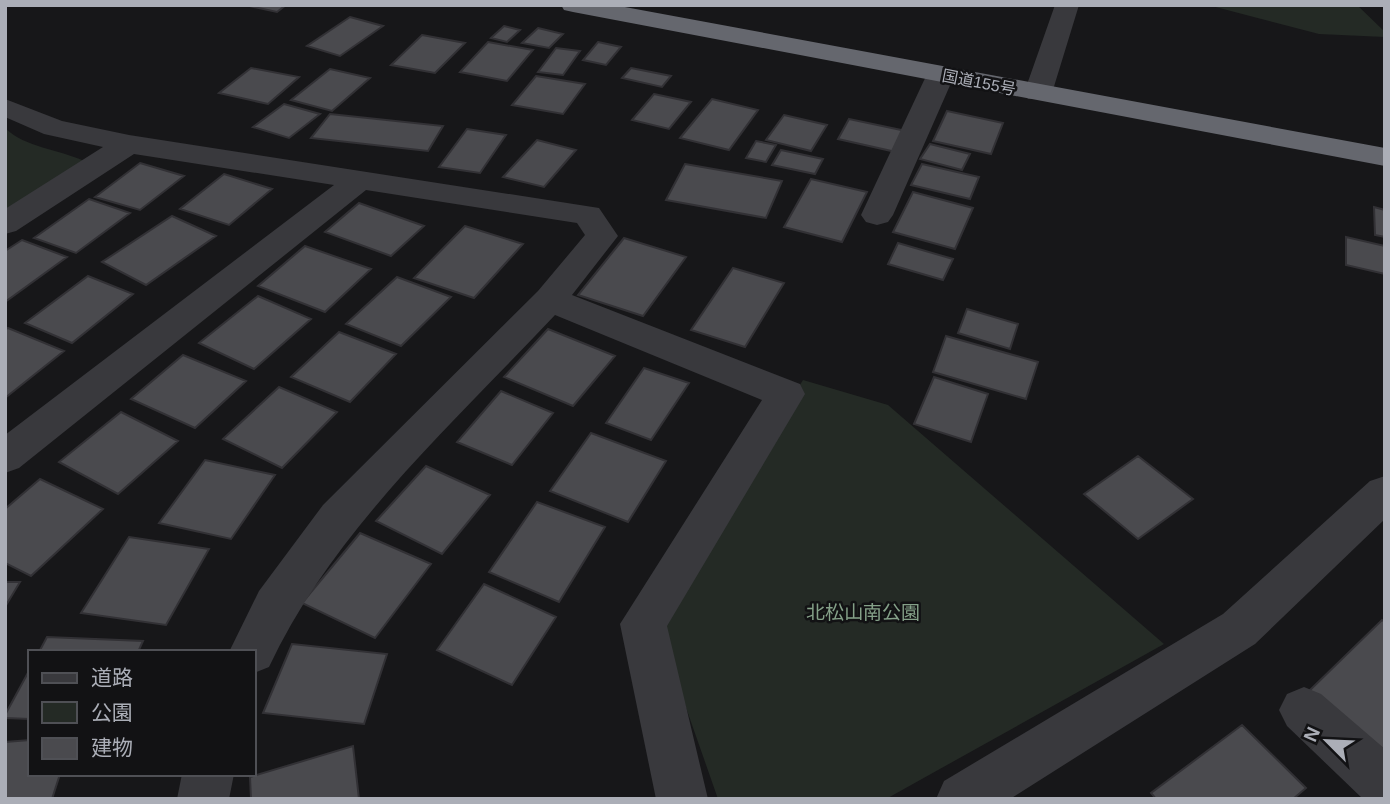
<svg xmlns="http://www.w3.org/2000/svg" width="1390" height="804" font-family="Arial,'Noto Sans JP',sans-serif">
<rect width="100%" height="100%" fill="#171719"/>
<path fill="#242a25" d="M1208,5H1357L1385,32V37L1319,34Z
M5,128C26,148 58,149 84,161L5,210Z
M803,380L888,405L1164,644L886,799H718L655,619Z"/>
<path fill="#4a4a4e" stroke="#323135" stroke-width="2" d="M245,5H286L277,12Z
M350,17L383,26L340,56L307,46Z
M504,26L520,30L507,42L491,38Z
M538,28L563,34L549,48L522,43Z
M422,35L465,43L435,73L391,65Z
M488,42L533,50L507,81L460,72Z
M598,42L621,47L606,65L583,60Z
M556,48L580,51L563,75L538,72Z
M251,68L299,77L268,104L219,93Z
M631,68L671,76L662,87L622,78Z
M330,69L370,78L332,111L291,100Z
M536,76L585,84L563,114L512,105Z
M654,94L691,102L669,129L632,120Z
M712,99L758,110L729,150L680,138Z
M284,104L320,114L289,138L253,127Z
M947,111L1003,123L991,154L933,141Z
M330,114L443,126L428,151L311,138Z
M784,115L827,125L811,151L766,140Z
M849,119L906,131L896,152L838,139Z
M467,129L506,135L480,173L439,167Z
M537,140L576,150L544,187L503,177Z
M756,141L776,145L766,162L746,158Z
M930,144L970,154L962,170L920,159Z
M781,150L823,159L815,174L772,165Z
M140,163L184,176L140,210L95,197Z
M685,164L782,181L766,218L666,200Z
M922,164L979,177L970,199L911,185Z
M224,174L272,189L229,225L180,209Z
M811,179L867,192L842,242L784,227Z
M913,192L973,208L955,249L893,232Z
M89,199L130,213L76,253L34,238Z
M359,203L424,226L391,256L325,232Z
M1374,207L1385,210V237L1375,235Z
M172,216L216,236L146,285L102,262Z
M465,226L523,244L474,298L414,278Z
M1346,237L1385,246V274L1346,265Z
M624,238L686,257L643,316L578,295Z
M22,240L67,257L5,302V251Z
M898,243L953,259L943,280L888,264Z
M305,246L371,269L325,312L258,286Z
M733,268L784,283L745,347L691,330Z
M88,276L133,294L72,343L25,323Z
M397,277L451,297L401,346L346,324Z
M258,296L311,319L254,369L199,343Z
M967,309L1018,324L1010,349L958,333Z
M8,328L64,351L5,398V330Z
M548,329L615,356L573,406L504,377Z
M339,332L396,354L350,402L291,377Z
M946,336L1038,362L1026,399L933,372Z
M183,355L246,381L195,428L131,399Z
M644,368L689,383L651,440L606,423Z
M934,377L988,394L971,442L914,424Z
M279,387L337,412L282,468L223,439Z
M501,391L553,413L512,465L457,442Z
M121,412L178,441L118,494L59,462Z
M591,433L666,461L628,522L550,491Z
M1138,456L1193,499L1138,539L1084,494Z
M205,460L275,475L231,539L159,523Z
M426,466L490,495L442,554L376,521Z
M40,479L103,509L31,576L5,563V509Z
M537,502L605,527L559,602L489,572Z
M360,533L431,564L375,638L302,603Z
M129,537L209,549L166,625L81,613Z
M5,582H20L5,607Z
M484,584L556,617L512,685L437,650Z
M1382,620L1385,622V760L1306,694Z
M47,637L143,641L138,652H39Z
M292,644L387,654L364,724L263,713Z
M30,669V719L5,718V715Z
M1242,725L1306,788L1293,799H1156L1151,793Z
M30,740V774H60L52,799H5V742Z
M353,746L359,799H251L250,777Z"/>
<g fill="none" stroke-linecap="round" stroke-linejoin="round">
<path fill="#39393d" fill-rule="evenodd" d="M1055,5H1079L1052,93L1048,99H1028L1024,93Z
M941,66L951,68L955,74L893,215L888,222L877,225L866,222L861,215L927,74L931,68Z
M5,99L62,121L129,135L599,208L618,236L572,295L800,384L805,394L667,626L708,799H656L620,624L762,400L555,315C452,425 334,529 269,667L254,673V652H229L259,591L323,505L538,291L585,235L577,223L366,190L19,468L5,473V435L334,185L134,154L16,231L5,234V209L103,147L44,134L5,117Z
M1385,476V519L1255,644L1010,799H936L944,781L1223,614L1370,481Z
M1304,687L1321,694L1385,749V799H1363L1287,726L1279,710L1287,694Z
M182,774H234L229,799H177Z"/>
<path fill="#65676e" fill-rule="evenodd" d="M561,5H614L1385,148V166L573,12L564,10Z"/>
</g>
<g text-anchor="middle" stroke-width="5" stroke-linejoin="round" paint-order="stroke">
<g font-size="16" fill="#abaeb7" stroke="#121214">
<text transform="translate(979 82) rotate(11)" y="6">国道155号</text>
</g>
<g font-size="19" fill="#84a088" stroke="#121214">
<text x="863" y="619">北松山南公園</text>
</g>
</g>
<rect width="1390" height="804" fill="none" stroke="#abaeb7" stroke-width="14"/>
<rect x="28" y="650" width="228" height="126" fill="#121214" stroke="#4f5055" stroke-width="2"/>
<rect x="42" y="673" width="35" height="10" fill="#39393d" stroke="#4f5055" stroke-width="2"/>
<text x="91" y="685" font-size="21" fill="#abaeb7">道路</text>
<rect x="42" y="702" width="35" height="21" fill="#242a25" stroke="#4f5055" stroke-width="2"/>
<text x="91" y="720" font-size="21" fill="#abaeb7">公園</text>
<rect x="42" y="738" width="35" height="21" fill="#4a4a4e" stroke="#4f5055" stroke-width="2"/>
<text x="91" y="755" font-size="21" fill="#abaeb7">建物</text>
<g transform="translate(1327 741) rotate(294)" stroke="#121214" stroke-width="5" paint-order="stroke">
<path d="M0-5L12 26L0 18L-12 26Z" fill="#abaeb7"/>
<text y="-10" font-size="19" font-weight="bold" text-anchor="middle" fill="#abaeb7">N</text>
</g>
</svg>
